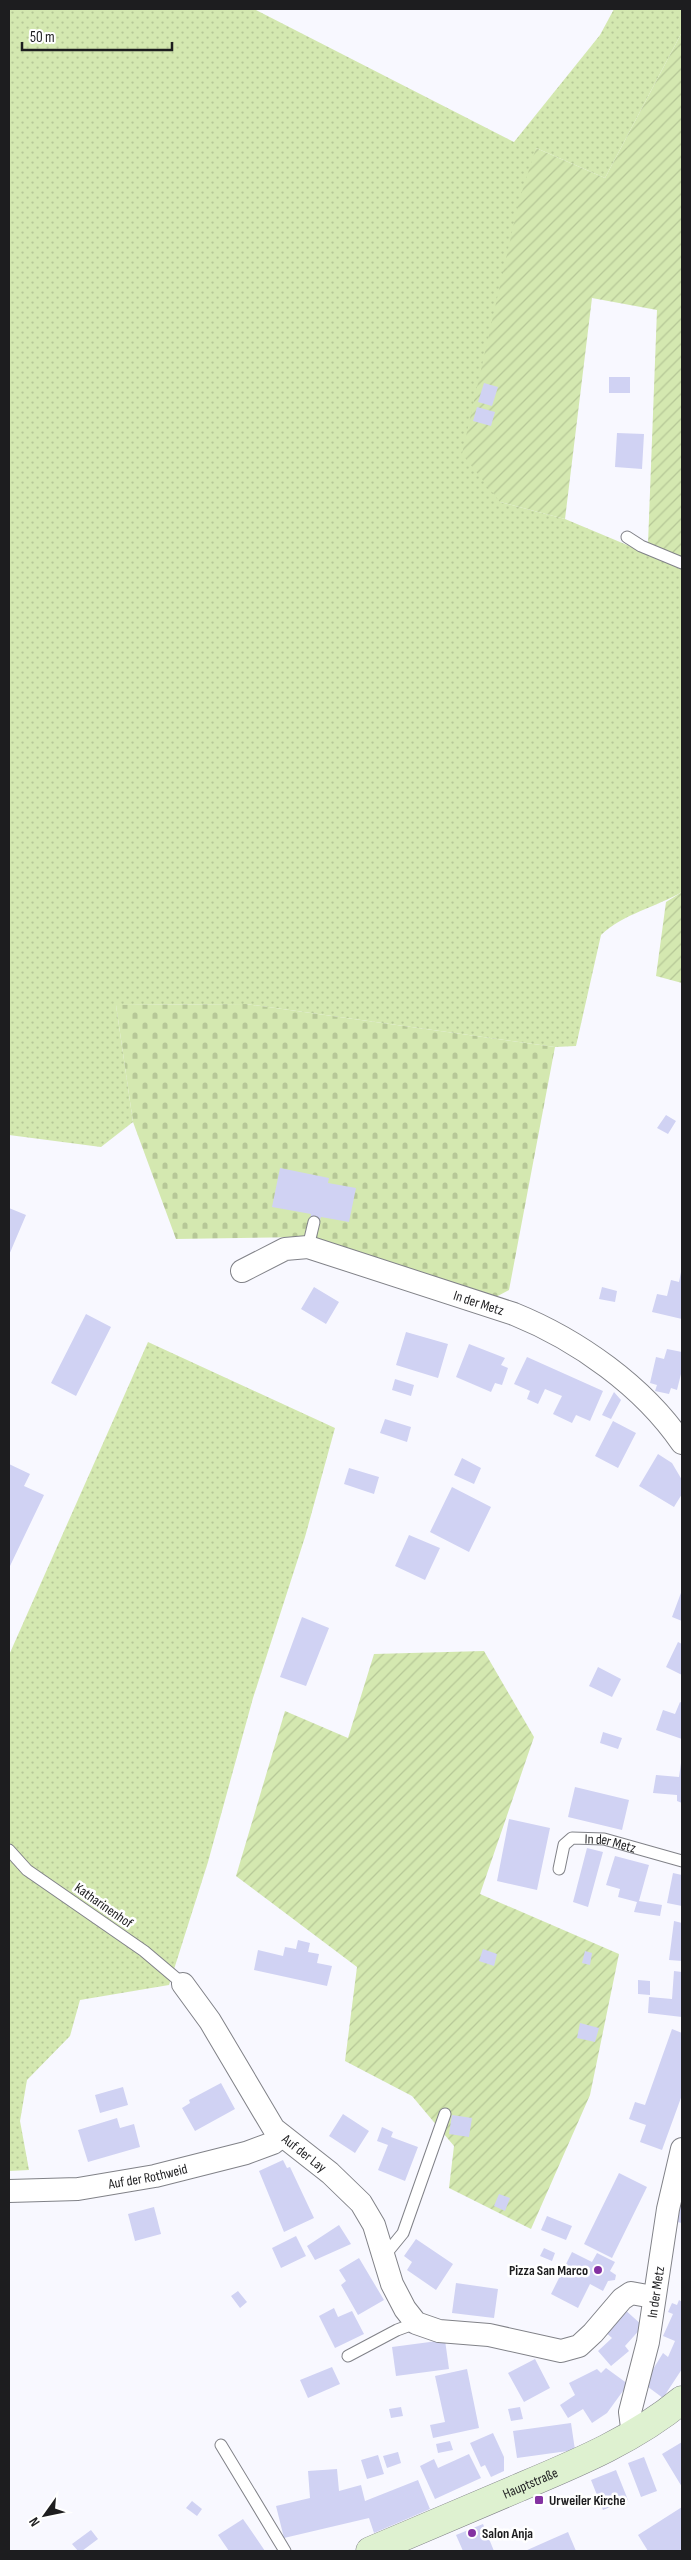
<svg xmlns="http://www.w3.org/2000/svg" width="691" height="2560" font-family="'Sofia Sans Condensed',sans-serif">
<defs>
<pattern id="grass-dots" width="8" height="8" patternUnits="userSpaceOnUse" patternTransform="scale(1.25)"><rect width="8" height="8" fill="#d4e8b0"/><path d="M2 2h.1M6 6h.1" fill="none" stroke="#b6c797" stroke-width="1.8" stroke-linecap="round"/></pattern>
<pattern id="cemetery-stones" width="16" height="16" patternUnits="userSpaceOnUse" patternTransform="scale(1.25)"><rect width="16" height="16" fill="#d4e8b0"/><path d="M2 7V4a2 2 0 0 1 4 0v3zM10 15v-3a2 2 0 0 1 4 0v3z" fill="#b6c797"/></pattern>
<pattern id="garden-furrows" width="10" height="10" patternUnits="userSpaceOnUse" patternTransform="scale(1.25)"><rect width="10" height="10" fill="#d4e8b0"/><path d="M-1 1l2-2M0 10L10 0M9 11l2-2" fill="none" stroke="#b6c797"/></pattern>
</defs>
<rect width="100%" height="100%" fill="#f8f8ff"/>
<path fill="url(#grass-dots)" d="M9,9H254L514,142L600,35L614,9H682V32L605,178L536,148L500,502L565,519L682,568V892C656,907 623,914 601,935L576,1046L555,1047L246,1004L116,1005L133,1122L101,1147L9,1135Z
M148,1342L335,1428L305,1537L253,1698L208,1862L169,1985L80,2000L70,2036L27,2080L20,2121L29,2170L9,2171V1655Z"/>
<path fill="url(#cemetery-stones)" d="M246,1004L555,1047L509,1290L494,1298L307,1237L176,1239L133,1122L116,1005Z"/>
<path fill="url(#garden-furrows)" d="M682,32V557L648,544L657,310L592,298L565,519L500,502L462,454L519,201L536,148L605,178Z
M682,892V983L656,976L666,902Z
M484,1651L534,1737L480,1894L619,1954L590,2095L531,2229L449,2188L454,2146L412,2096L345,2061L357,1967L236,1876L285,1711L348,1738L374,1654Z"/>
<path fill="#d0d2f3" d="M609,377H630V393H609Z
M484,383L498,387L492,406L478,402Z
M477,407L495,412L491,426L473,421Z
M617,433L644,434L642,469L615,467Z
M666,1115L676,1121L668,1134L657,1128Z
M280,1168L329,1178L328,1183L356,1188L349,1222L321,1217L320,1220L310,1219L311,1214L272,1207Z
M9,1208L26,1215L9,1255Z
M681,1272L682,1319L652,1312L657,1294L667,1296L671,1280L679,1282Z
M314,1287L339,1302L326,1324L301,1309Z
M602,1287L617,1291L615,1302L599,1299Z
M86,1314L111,1327L76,1396L51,1383Z
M406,1332L448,1344L438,1378L396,1365Z
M469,1344L505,1358L501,1365L508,1368L502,1385L495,1383L491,1392L456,1377Z
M667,1349L682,1352V1370L677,1390L671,1388L669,1394L655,1391L657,1385L650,1383L656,1357L664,1359Z
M527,1357L603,1391L590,1421L576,1415L572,1423L553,1414L562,1396L545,1389L538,1404L527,1399L530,1391L514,1384Z
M395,1379L414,1385L411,1396L392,1390Z
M614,1392L621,1400L611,1419L602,1415Z
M385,1419L411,1427L407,1442L380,1433Z
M613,1421L636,1433L618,1468L595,1456Z
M658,1454L672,1463L682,1480V1494L674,1507L639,1486Z
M462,1458L481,1468L474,1484L454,1475Z
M9,1464L30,1474L24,1486L44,1495L10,1566Z
M349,1468L379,1477L374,1494L344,1484Z
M452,1487L491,1507L469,1552L430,1532Z
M409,1535L440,1548L425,1580L395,1566Z
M682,1590V1621L672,1617Z
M302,1617L329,1628L306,1686L280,1677Z
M678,1642L682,1644V1675L666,1667Z
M598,1667L621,1679L612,1697L589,1686Z
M680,1702L682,1703V1739L656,1730L663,1710L675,1714Z
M603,1732L622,1738L618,1749L600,1743Z
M681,1763L682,1803L677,1801V1795L653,1793L656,1775L679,1777Z
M575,1787L629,1800L622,1830L568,1817Z
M509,1819L550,1828L537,1890L497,1881Z
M587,1848L603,1852L588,1907L573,1902Z
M615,1856L649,1865L639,1901L662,1905L660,1916L634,1912L637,1902L618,1897L620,1889L606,1885Z
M673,1873L682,1875V1906L667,1903Z
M674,1921L682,1923V1961L669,1960Z
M298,1940L310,1943L308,1952L319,1954L317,1963L332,1966L327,1986L254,1970L258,1950L283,1956L285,1947L296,1949Z
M483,1949L497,1954L494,1966L479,1961Z
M585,1951L592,1953L590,1965L582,1963Z
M674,1971L682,1972V2017L648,2013L649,1997L672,1999Z
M638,1980L650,1981V1995L638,1994Z
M580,2023L599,2028L595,2042L577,2038Z
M672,2029L682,2033V2095L662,2150L640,2142L646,2125L629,2119L635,2102L645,2105Z
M221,2083L235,2109L195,2131L182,2108L190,2103L189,2100Z
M123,2087L128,2105L100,2113L95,2095Z
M343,2114L369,2131L355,2153L329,2136Z
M452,2115L472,2118L469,2137L449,2134Z
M117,2118L120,2128L134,2124L140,2147L88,2162L78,2130Z
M382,2127L393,2132L391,2137L418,2147L405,2181L378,2170L388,2145L377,2141Z
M283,2160L287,2168L290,2167L314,2218L284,2232L259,2171Z
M619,2173L647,2187L612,2258L584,2244Z
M682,2192V2223L677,2222Z
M499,2194L510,2198L505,2211L494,2206Z
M154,2207L161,2234L135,2241L128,2214Z
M547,2216L572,2226L566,2240L541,2230Z
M339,2225L351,2244L315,2260L307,2246Z
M296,2236L306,2256L281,2268L272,2248Z
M416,2239L453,2264L436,2290L407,2270L412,2262L404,2256Z
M544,2248L555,2253L552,2261L540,2256Z
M572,2252L592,2262L597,2253L615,2262L610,2271L616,2275L615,2280L608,2281L603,2291L590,2284L578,2308L551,2294Z
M359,2258L384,2300L358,2315L341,2285L346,2281L339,2270Z
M456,2283L498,2289L494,2318L452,2313Z
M238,2291L247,2302L240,2308L231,2296Z
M679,2300L682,2302V2369L663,2398L644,2384L663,2353L668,2357L675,2341L663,2336L673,2314L668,2312L672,2303L677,2305Z
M334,2308L338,2317L352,2311L364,2334L335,2348L319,2316Z
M623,2308L643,2326L625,2346L629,2351L611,2366L598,2351L612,2338L603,2330Z
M445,2340L449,2369L396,2376L392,2347Z
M535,2359L550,2388L524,2402L508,2373Z
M332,2367L340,2384L308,2398L300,2380Z
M606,2368L628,2384L607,2413L592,2423L583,2409L568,2418L560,2405L575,2395L569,2383L597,2369L601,2373Z
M467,2369L479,2428L433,2438L430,2425L445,2422L435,2376Z
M401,2407L403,2416L391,2418L389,2409Z
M520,2407L523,2419L511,2421L508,2409Z
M571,2423L575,2450L517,2458L513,2431Z
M493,2433L504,2457V2471L491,2477L485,2465L481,2467L470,2443Z
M450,2441L453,2450L438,2453L436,2444Z
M682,2442V2487L662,2454Z
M398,2452L401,2463L387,2468L383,2456Z
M469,2454L481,2478L435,2499L420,2466L434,2459L438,2468Z
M378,2455L384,2474L367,2479L361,2460Z
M644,2457L657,2491L641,2497L628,2463Z
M337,2469L339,2491L361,2485L365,2501L418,2480L430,2509L374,2533L369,2518L284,2538L276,2506L310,2498L308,2471Z
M616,2470L628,2500L603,2510L591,2480Z
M192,2501L202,2509L197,2516L186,2508Z
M682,2507V2551H648L638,2535Z
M243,2519L250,2529L265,2551H229L218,2535Z
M483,2524L494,2551H463L456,2535Z
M91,2530L98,2539L82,2551H78L72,2544Z
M568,2532L576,2551H525L552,2539Z"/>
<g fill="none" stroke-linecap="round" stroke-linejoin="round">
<g stroke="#818288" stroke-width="13">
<g id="lane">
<path d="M627,537L641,546L682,563"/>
<path d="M308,1247L314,1222"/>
<path d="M9,1850L27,1870L144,1951L183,1984"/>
<path id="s1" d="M559,1869L564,1845L572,1838L604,1839L682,1861"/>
<path d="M385,2255L403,2233L445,2114"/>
<path d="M348,2356L397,2330L416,2323"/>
<path d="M221,2445L285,2551"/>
</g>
</g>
<g stroke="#818288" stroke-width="24">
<g id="street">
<path id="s2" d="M242,1271L285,1249L308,1247L514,1314C578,1340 643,1386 682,1443"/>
<path id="s3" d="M183,1984L210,2021L274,2129L330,2173L361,2203L374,2225L392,2284L405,2309L416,2323L439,2331L489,2335L561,2351L579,2346L593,2333L622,2299L631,2293L653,2297"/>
<path id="s4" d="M9,2191L78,2189L155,2176L246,2153L273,2143L282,2136"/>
<path id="s5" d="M633,2435L630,2412L648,2342L668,2209L682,2149"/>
</g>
</g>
<g stroke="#818288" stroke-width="29">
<g id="secondary">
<path id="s6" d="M370,2551C420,2530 469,2509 518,2488C575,2464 634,2440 682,2400"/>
</g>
</g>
<use href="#lane" stroke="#fff" stroke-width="11"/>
<use href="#street" stroke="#fff" stroke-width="22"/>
<use href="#secondary" stroke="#def1d0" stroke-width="28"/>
</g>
<g fill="#8432a2" stroke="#fff" stroke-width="2">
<circle cx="598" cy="2270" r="5"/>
<rect x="534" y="2495" width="10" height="10" rx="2.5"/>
<circle cx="472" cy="2533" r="5"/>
</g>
<g text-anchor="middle" stroke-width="5" stroke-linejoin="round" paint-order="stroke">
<g font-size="14" fill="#1d1d1f" stroke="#fff">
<text dy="5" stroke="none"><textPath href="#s2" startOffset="251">In der Metz</textPath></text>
<text dy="5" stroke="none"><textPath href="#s1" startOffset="74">In der Metz</textPath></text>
<text transform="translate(104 1905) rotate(35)" y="5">Katharinenhof</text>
<text dy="5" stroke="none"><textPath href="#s3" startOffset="210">Auf der Lay</textPath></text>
<text dy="5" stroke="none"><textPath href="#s4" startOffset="140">Auf der Rothweid</textPath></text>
<text dy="5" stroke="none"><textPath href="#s5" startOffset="146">In der Metz</textPath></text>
<text dy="5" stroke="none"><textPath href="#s6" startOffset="174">Hauptstraße</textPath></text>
</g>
<g font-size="14" font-weight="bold" fill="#1d1d1f" stroke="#fff" text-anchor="start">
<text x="588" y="2275" text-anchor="end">Pizza San Marco</text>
<text x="549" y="2505">Urweiler Kirche</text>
<text x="482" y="2538">Salon Anja</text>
</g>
</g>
<rect width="691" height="2560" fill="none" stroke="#1d1d1f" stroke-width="20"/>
<g transform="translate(45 2515) rotate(237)" stroke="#ffffff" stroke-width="4" paint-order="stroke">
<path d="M0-4L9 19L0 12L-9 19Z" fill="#1d1d1f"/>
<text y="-8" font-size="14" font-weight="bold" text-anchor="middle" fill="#1d1d1f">N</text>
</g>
<path d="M22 42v8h150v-8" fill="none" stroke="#1d1d1f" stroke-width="2.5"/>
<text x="30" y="42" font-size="15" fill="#1d1d1f" stroke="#ffffff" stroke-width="4" paint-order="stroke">50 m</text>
</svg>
